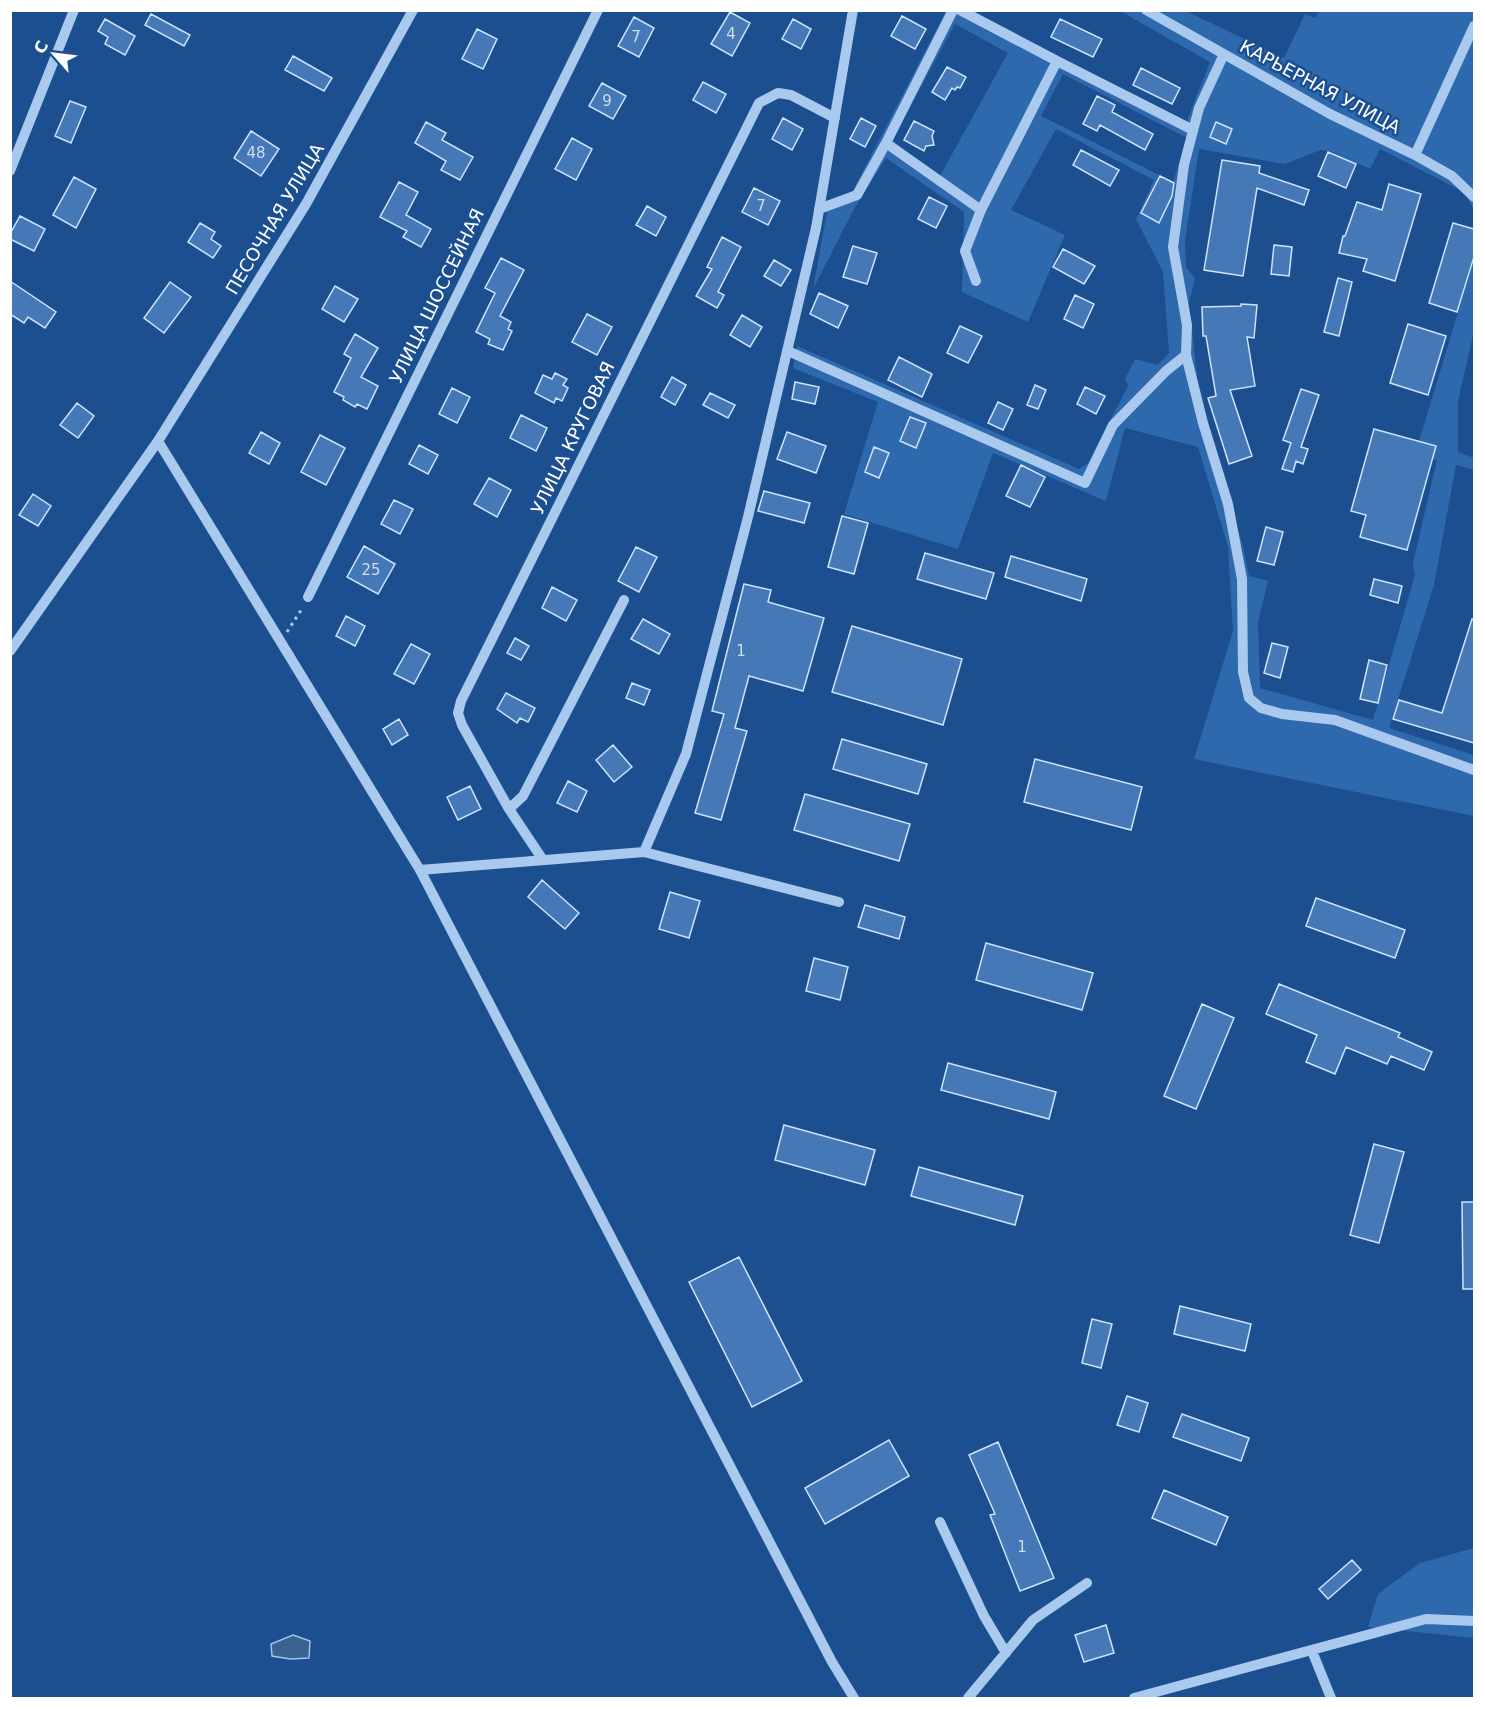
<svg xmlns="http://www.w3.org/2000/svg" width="1485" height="1709" font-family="'DejaVu Sans',sans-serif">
<rect width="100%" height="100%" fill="#1b4f8f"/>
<path fill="#2e69ad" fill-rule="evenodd" d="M946,11H969L1184,128L1210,62L1120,11H1186L1284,58L1305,14L1315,18L1319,11H1474V210L1464,192L1380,149L1370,169L1330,151L1320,150L1285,164L1199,149L1185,241L1186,267L1195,279L1189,303L1202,421L1242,542L1249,576L1268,581L1258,622L1260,688L1373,720L1415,575L1413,563L1437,460L1415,454L1474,260V331L1458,401V452L1474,458V470L1456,465L1434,585L1389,728L1474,755V816L1194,759L1233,631L1228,547L1198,447L1125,428L1106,501L993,453L958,549L844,514L878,402L793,368L797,346L1079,469L1088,463L1128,386L1125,379L1135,359L1158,365L1169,353L1163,272L1136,219L1154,180L1056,129L1011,210L1065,235L1028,322L962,292L964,212L886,158L854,209L813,289L829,201L850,196ZM955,24L1008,53L940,176L908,156L892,140ZM1063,74L1187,138L1173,182L1041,116Z
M1474,1548V1638L1368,1627L1378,1594L1420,1563Z"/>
<path fill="#3c6290" stroke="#9cc4f0" stroke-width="1.5" d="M293,1635L310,1641L309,1658L290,1659L272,1656L271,1644Z"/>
<path fill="#4478b7" stroke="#cfe3fa" stroke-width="1.5" d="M730,12L750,23L732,56L711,44Z
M151,14L190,35L184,46L145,25Z
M902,16L926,29L915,49L891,36Z
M634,17L654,28L639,57L618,46Z
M105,19L135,36L125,55L105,44L108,37L98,31Z
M793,19L811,29L801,49L782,39Z
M1060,19L1102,39L1093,57L1051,37Z
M477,29L497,39L483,69L462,59Z
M293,56L332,78L324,91L285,70Z
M947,67L966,77L960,88L957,87L955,90L952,88L945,100L932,92Z
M1141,68L1180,88L1172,104L1133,85Z
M703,82L726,94L716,113L693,100Z
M602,83L626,96L613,119L589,106Z
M1097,96L1115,105L1112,112L1153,134L1145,150L1100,125L1097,131L1083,124Z
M70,101L86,107L71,143L55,136Z
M783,118L803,129L792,150L772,139Z
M861,118L876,126L865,147L850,139Z
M914,121L934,131L932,136L934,145L926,146L924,151L904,140Z
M426,122L446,133L442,140L473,157L460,180L441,170L446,161L415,143Z
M1216,122L1232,129L1226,144L1210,137Z
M251,131L279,149L261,176L234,158Z
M572,138L592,149L576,180L555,169Z
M1081,150L1119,170L1110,186L1073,165Z
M1328,152L1356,164L1346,188L1318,176Z
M1222,160L1260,166L1259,173L1309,190L1304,205L1257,188L1243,276L1204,270Z
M1160,176L1174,183L1172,196L1159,223L1141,213Z
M74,177L96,189L76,228L53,215Z
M399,182L418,192L406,215L431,229L421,247L403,237L407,231L380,217Z
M1389,184L1421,194L1395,281L1363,271L1367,259L1339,253L1343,236H1345L1357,202L1382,210Z
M754,188L780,201L768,225L742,212Z
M929,197L947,206L936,228L918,219Z
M647,206L666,217L656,236L636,225Z
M20,216L45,229L34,251L10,239V234Z
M200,223L215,232L211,239L221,246L213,258L188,242Z
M1453,223L1474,229V257L1457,312L1429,303Z
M722,237L741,247L718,292L724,295L717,308L696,296L712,269L707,267Z
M1274,245L1292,247L1289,276L1271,274Z
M853,246L877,253L867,284L843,277Z
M1063,249L1095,266L1084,284L1053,267Z
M501,258L524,270L500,316L511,322L508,329L512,331L503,350L488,344L490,339L476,332L495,293L485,288Z
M774,260L791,270L781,286L764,276Z
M1338,278L1352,282L1339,336L1324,332Z
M10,281L56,312L45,328L28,317L24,323L10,314Z
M170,282L191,297L164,333L144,318Z
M335,286L358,299L344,322L322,309Z
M819,293L848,306L838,328L810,314Z
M1075,295L1094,304L1083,328L1064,319Z
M1241,304L1257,305L1254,338L1247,337L1255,386L1230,390L1252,456L1229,464L1208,398L1216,396L1206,336H1203L1202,307L1241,306Z
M587,314L612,327L597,355L572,342Z
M742,315L762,327L750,347L730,335Z
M1408,324L1446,336L1428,395L1390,383Z
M960,326L982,336L968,363L947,353Z
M355,334L378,348L361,377L378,386L367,409L357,404L355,407L343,400L344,397L334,392L351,358L344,354Z
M899,357L932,374L922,397L888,380Z
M555,373L567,379L563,385L568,388L562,401L556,398L554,403L535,393L543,375L552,379Z
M672,377L686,385L675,405L661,397Z
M795,382L819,387L815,404L792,399Z
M1035,385L1046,390L1038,409L1027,405Z
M1085,387L1105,396L1096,414L1077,404Z
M452,388L470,397L457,423L439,414Z
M1301,389L1319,395L1301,447L1308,449L1303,464L1296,461L1293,472L1282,469L1291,443L1283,440Z
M710,393L735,405L728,418L703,405Z
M998,402L1013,409L1003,430L988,423Z
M77,403L94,416L78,438L60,425Z
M521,415L547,428L536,451L510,438Z
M910,417L926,423L916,448L900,441Z
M1374,429L1436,446L1407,550L1360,537L1366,515L1351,511Z
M261,432L280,443L269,464L249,453Z
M787,432L826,446L816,473L777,459Z
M320,435L345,448L326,485L301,472Z
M419,445L438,455L428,474L409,464Z
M874,447L889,453L879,478L865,472Z
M1021,465L1045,477L1030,507L1006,496Z
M489,478L511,490L497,517L474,504Z
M764,491L810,503L804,523L758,511Z
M33,494L51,506L38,526L19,515Z
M394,500L413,509L400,534L381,524Z
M842,516L868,523L854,574L828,567Z
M1266,527L1283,532L1274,565L1257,561Z
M364,546L395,564L378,594L347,577Z
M636,547L657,557L639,592L618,581Z
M925,553L994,573L986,599L917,579Z
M1011,556L1087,579L1081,601L1005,577Z
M1374,579L1402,586L1398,603L1370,595Z
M744,584L771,590L768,602L824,618L803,691L749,676L735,728L747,731L721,820L695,813L724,714L712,711Z
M552,587L577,600L566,621L542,608Z
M346,616L365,626L355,646L336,636Z
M643,619L670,634L659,654L631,639Z
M1472,619L1474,620V743L1393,719L1399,700L1442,713Z
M852,626L962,659L943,725L832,692Z
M515,638L529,646L521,660L507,653Z
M1272,643L1288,647L1280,678L1264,673Z
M411,644L430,654L414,684L394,674Z
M1369,660L1387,665L1378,703L1360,699Z
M632,683L650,690L644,705L626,698Z
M506,693L535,708L528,722L520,718L517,723L497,709Z
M399,719L408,735L392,745L383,729Z
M842,739L927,764L918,794L833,769Z
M613,745L632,767L614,782L596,760Z
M1035,759L1142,787L1131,830L1024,802Z
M568,781L587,791L577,812L557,803Z
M470,786L481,809L458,820L447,797Z
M805,794L910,824L899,861L794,830Z
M542,880L579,913L565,929L528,897Z
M670,892L700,901L689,938L659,929Z
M1316,898L1405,930L1395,958L1306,926Z
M865,905L905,917L899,939L858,927Z
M986,943L1093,973L1082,1010L976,980Z
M814,958L848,967L840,1000L806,991Z
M1279,984L1400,1033L1398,1037L1432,1052L1424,1070L1391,1056L1387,1064L1346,1047L1335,1074L1306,1062L1317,1035L1266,1014Z
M1202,1004L1234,1018L1196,1109L1164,1096Z
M948,1063L1056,1092L1049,1119L941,1090Z
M784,1125L875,1150L865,1185L775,1160Z
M1374,1144L1404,1152L1379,1243L1350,1235Z
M919,1167L1023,1196L1015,1225L911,1196Z
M1462,1202H1474V1289H1463Z
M739,1257L802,1381L752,1407L689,1282Z
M1180,1306L1251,1324L1245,1351L1174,1334Z
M1092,1319L1112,1324L1101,1368L1082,1363Z
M1127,1396L1148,1403L1139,1432L1117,1425Z
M1182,1414L1249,1438L1241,1461L1173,1437Z
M889,1440L909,1476L825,1524L805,1488Z
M998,1442L1054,1578L1020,1591L990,1515L995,1514L969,1455Z
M1164,1490L1228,1517L1216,1545L1152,1518Z
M1352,1560L1361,1570L1328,1599L1319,1589Z
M1106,1625L1114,1653L1084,1662L1075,1635Z"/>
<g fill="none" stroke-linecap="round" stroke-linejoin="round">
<path stroke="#a9c9ee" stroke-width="3" stroke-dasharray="3 4.5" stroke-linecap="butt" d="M287,632L303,607"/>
<path stroke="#a9c9ee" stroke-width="10" d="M953,10L886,143L981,210L1057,61L1193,130
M960,10L1057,61
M1146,10L1330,114L1415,155L1452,176L1474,197
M1415,155L1474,26
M10,171L74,10
M819,209L857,195L886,143
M976,281L965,251L981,210
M788,351L1085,483L1113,425L1166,371L1186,355L1187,325L1173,247L1184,165L1199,108L1224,54
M1186,355L1203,423L1228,504L1242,579L1243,672L1249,698L1261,708L1282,714L1335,720L1474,770
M158,441L420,870L832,1662L854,1698
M308,597L598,10
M10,651L158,441L306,204L413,10
M509,809L523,796L624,600
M644,852L839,902
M543,860L509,809L462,725L458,713L461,701L759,103L778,93L791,95L835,118
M420,870L644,852L686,754L748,517L816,228L853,10
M940,1522L984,1616L1006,1653
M1312,1651L1331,1698
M968,1698L1033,1620L1087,1583
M1134,1698L1426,1619L1474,1621"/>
</g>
<g text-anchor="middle" stroke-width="5" stroke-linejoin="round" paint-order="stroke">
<g font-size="15" fill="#d0dded">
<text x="731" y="39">4</text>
<text x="636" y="42">7</text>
<text x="607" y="106">9</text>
<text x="256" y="158">48</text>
<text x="761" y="211">7</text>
<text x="371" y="575">25</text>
<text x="741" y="656">1</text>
<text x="1022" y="1552">1</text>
</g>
<g font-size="18" fill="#fff" stroke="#1b4f8f">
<text transform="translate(1320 87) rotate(28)" y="6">КАРЬЕРНАЯ УЛИЦА</text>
<text transform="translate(275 219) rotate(-59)" y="6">ПЕСОЧНАЯ УЛИЦА</text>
<text transform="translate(437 296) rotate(-64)" y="6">УЛИЦА ШОССЕЙНАЯ</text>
<text transform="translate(573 438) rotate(-64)" y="6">УЛИЦА КРУГОВАЯ</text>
</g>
</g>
<rect width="1485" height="1709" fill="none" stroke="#ffffff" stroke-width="24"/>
<g transform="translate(54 54) rotate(298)" stroke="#1b4f8f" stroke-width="4.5" paint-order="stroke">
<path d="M0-4.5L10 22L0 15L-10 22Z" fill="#ffffff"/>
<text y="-9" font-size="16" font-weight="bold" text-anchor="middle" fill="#ffffff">С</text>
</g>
</svg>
